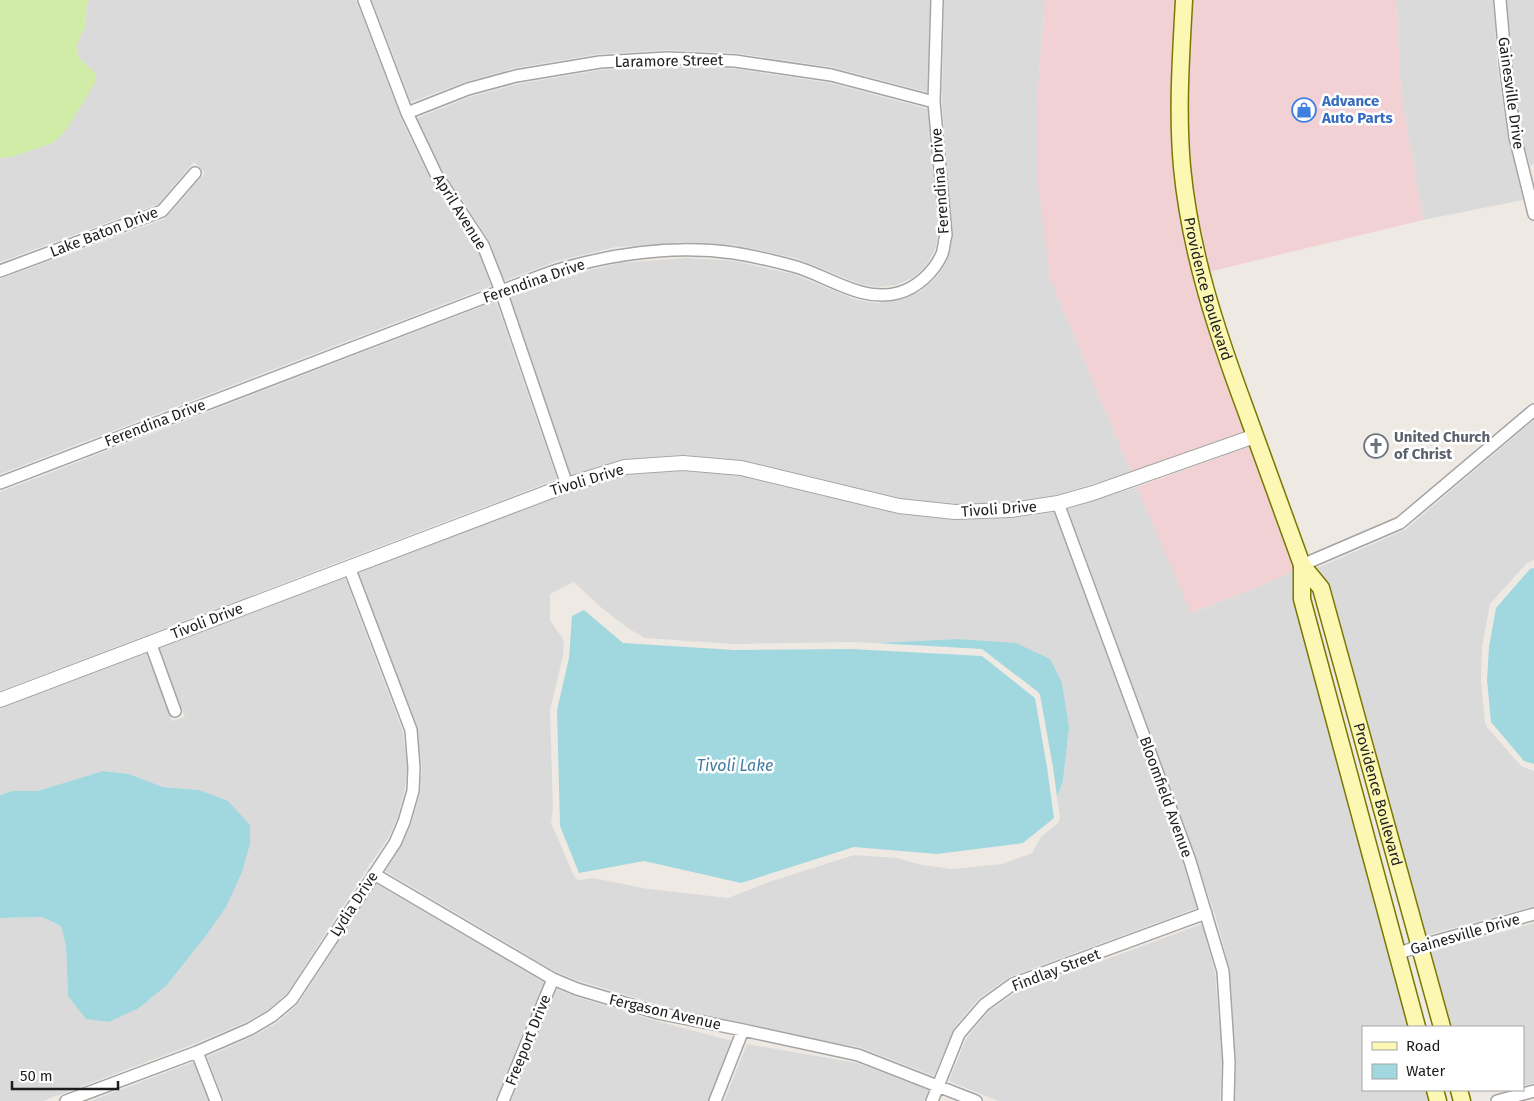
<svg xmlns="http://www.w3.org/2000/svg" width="1534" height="1101" font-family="'Fira Sans',sans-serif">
<rect width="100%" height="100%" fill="#efe9e3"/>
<path fill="#dbdada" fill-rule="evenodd" d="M90,0H356L403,123L430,178L477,248L491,286L0,474V279L165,219L205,173L194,162L158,204L0,262V158L11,157L95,73L79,58L76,46L85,27L87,3Z
M372,0H930L927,92L831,67L735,53L667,50L599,54L515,68L465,82L411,102Z
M944,0H1045L1037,102L1050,278L1131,472L1056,495L1010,502L955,504L900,498L742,460L683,455L624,459L571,475L510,296L562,277L619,263L687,258L734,261L793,274L857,300L878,303L901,300L921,291L937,277L948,258L953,235L942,103Z
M1396,0H1493L1498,70L1508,137L1523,200L1423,220L1401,92Z
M1507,0H1534V164L1530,166L1522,136L1513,69Z
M668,66L735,69L830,83L928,109L938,234L935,250L925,267L914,277L896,285L878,287L860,284L796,258L735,245L686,242L616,247L557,261L504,281L489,240L442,170L417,118L470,97L518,84L601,70Z
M496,301L557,479L0,691V492Z
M1534,420V560L1527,563L1490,604L1482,646L1481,680L1485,722L1487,727L1521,766L1534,771V906L1424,936L1315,569L1405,530Z
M684,471L741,476L899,514L956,520L1012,518L1054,512L1183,863L1197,908L1009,977L978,999L954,1028L934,1076L859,1047L744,1027L660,1005L579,981L556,972L385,871L400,848L411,825L420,794L422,768L417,728L358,572L569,492L627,475ZM574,582L598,605L629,629L645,638L733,644L852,642L875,643L957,639L1050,659L1069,728L1063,781L1057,797L1060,817L1059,822L1041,837L1032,853L1002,864L952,869L922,865L897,858L854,855L769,882L728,898L648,889L593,878L579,880L575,878L551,823L553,809L550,710L563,656L564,641L550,620V594Z
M1137,487L1192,613L1270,582L1295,570L1387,949L1410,1027H1363V1090H1428L1431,1101H1235L1236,1062L1230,969L1216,918L1196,858L1068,509Z
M345,578L403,732L407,768L405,789L397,819L388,838L371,863H370L367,869L287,993L268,1010L246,1022L194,1044L43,1101H0V918L42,917L61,926L66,946L68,996L139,1008L166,986L205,937L199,790L163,787L129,774L103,771L37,791H12L0,795V709L146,653L172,721L185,717L159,647Z
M376,884L544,982L495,1101H224L207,1057L253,1036L277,1023L298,1004Z
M1534,923V1083L1523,1086V1027H1449L1428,952Z
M1202,924L1215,972L1222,1061L1220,1101H998L949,1081L966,1039L989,1011L1017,992Z
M557,989L576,997L657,1021L732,1041L708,1101H511Z
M747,1044L857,1063L929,1090L924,1101H724Z
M194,1062L209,1101H90Z"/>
<path fill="#f1d1d3" d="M1045,0H1176L1184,231L1191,267L1213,342L1245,431L1131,472L1050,278L1038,184L1037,102Z
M1191,0H1396L1401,92L1423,220L1208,272L1199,230L1190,167L1186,98Z
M1251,446L1293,562L1292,564L1295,570L1270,582L1191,613L1137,487Z"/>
<path fill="#d0eca6" d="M0,0H90L87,3L85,27L76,46L79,58L95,73L96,81L67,129L53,143L11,157L0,158Z"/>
<path fill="#a1d8df" d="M1534,568V764L1524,761L1491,722L1487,680L1489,647L1496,608L1530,569Z
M584,610L623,643L734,650L852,649L982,656L1035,698L1047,767L1054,818L1023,843L937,854L854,847L741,883L644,861L579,873L560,826L557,710L569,658L572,616Z
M957,639L1016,643L1050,659L1062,683L1069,728L1063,781L1057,797L1053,767L1040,695L1038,692L982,649L875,643Z
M103,771L129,774L163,787L199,790L228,801L250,825V844L242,872L226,907L205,937L166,986L139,1008L109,1022L86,1019L68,996L66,946L61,926L42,917L0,918V795L12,791H37Z"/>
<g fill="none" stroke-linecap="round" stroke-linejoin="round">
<g stroke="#a4a4a4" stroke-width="14">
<path id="minor" d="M364,0L407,113L436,174L483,245L501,291L567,485
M1500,0L1506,70L1515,137L1534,214
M407,113L468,89L516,76L600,62L667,58L735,61L831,75L934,102
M0,271L162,211L195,173
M0,483L501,291C521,284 541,275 561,269C617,253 676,245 734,253C753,256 774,261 793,266C827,275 861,303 898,293C917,288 934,272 942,254C944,249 944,241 946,235L934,102L937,0
M1058,503L1190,861L1223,971L1229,1062L1228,1101
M1302,565L1400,523L1534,410
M150,642L175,711
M374,874L553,979L577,989L658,1013L743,1030L858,1055L976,1101
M1397,954L1419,946L1534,914
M197,1052L216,1101
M66,1101L197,1052L250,1029L272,1016L292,999L395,843L404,822L413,791L414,768L411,730L349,567
M503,1101L553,979
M715,1101L743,1030
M932,1101L959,1034L984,1005L1013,984L1206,913
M1497,1101L1534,1091"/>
</g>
<g stroke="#a4a4a4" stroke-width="16">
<path id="tertiary" d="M0,700L567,485L625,467L683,463L741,468L899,506L955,512L1011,510L1058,503L1093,493L1255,436"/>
</g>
<g stroke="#797800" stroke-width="19">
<g id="secondary">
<path id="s1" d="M1184,0C1181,56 1177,111 1182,167C1190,251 1216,330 1245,408C1264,461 1283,513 1302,565L1321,588L1442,1027"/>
<path d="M1302,565V599L1417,1027"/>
<path d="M1435,1090L1438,1101"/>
<path d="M1459,1090L1462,1101"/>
</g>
</g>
<use href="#minor" stroke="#fff" stroke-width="11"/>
<use href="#tertiary" stroke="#fff" stroke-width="14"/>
<use href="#secondary" stroke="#fcf8b3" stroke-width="16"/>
</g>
<defs>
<g id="shop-ring" transform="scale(1.25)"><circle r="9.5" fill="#fff" stroke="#3f7fe0" stroke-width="1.5"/><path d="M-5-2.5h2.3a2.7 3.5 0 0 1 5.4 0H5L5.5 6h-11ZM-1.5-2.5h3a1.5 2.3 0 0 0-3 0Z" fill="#3f7fe0"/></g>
<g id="church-ring" transform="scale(1.25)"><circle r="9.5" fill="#fff" stroke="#6b7280" stroke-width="1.5"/><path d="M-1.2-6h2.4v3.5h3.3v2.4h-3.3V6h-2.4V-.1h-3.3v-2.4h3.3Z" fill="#6b7280"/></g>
</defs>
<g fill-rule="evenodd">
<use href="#shop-ring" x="1304" y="110"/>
<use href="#church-ring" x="1376" y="446"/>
</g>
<g text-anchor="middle" stroke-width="5" stroke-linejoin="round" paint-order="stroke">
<g font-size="15" fill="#1d1d1d" stroke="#fff">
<text transform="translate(669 61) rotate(-1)" y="5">Laramore Street</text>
<text transform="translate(1511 93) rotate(82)" y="5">Gainesville Drive</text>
<text transform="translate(940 181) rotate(-94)" y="5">Ferendina Drive</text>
<text transform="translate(460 212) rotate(58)" y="5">April Avenue</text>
<text transform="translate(104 232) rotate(-21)" y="5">Lake Baton Drive</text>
<text transform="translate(534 281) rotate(-19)" y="5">Ferendina Drive</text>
<text dy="5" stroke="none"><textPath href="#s1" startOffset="292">Providence Boulevard</textPath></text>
<text transform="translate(155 423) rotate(-21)" y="5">Ferendina Drive</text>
<text transform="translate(587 480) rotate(-17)" y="5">Tivoli Drive</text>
<text transform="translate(999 509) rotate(-4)" y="5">Tivoli Drive</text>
<text transform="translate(207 621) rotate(-21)" y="5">Tivoli Drive</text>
<text dy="5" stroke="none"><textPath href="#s1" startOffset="828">Providence Boulevard</textPath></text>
<text transform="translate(1166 797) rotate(70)" y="5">Bloomfield Avenue</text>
<text transform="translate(354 904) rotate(-57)" y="5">Lydia Drive</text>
<text transform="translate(1465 934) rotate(-16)" y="5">Gainesville Drive</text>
<text transform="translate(1056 970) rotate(-21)" y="5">Findlay Street</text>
<text transform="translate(665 1012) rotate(13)" y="5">Fergason Avenue</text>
<text transform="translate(528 1040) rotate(-68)" y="5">Freeport Drive</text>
</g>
<g font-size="15" font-weight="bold" fill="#366cbe" stroke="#fff" text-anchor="start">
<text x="1322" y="106">Advance<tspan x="1322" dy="17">Auto Parts</tspan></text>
</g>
<g font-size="15" font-weight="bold" fill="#5b616d" stroke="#fff" text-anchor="start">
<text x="1394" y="442">United Church<tspan x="1394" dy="17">of Christ</tspan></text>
</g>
<g font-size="16" font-style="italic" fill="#417ba1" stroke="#fff">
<text x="735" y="771">Tivoli Lake</text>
</g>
</g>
<rect x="1362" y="1026" width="162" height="65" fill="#ffffff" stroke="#a5a5a5"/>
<rect x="1372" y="1042" width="25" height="8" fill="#fcf8b3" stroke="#a5a5a5"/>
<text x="1406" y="1051" font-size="15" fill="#1d1d1d">Road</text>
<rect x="1372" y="1064" width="25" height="15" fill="#a1d8df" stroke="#a5a5a5"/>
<text x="1406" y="1076" font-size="15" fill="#1d1d1d">Water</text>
<path d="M12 1081v8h106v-8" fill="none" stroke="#1d1d1d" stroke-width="2.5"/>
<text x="20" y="1081" font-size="15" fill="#1d1d1d" stroke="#ffffff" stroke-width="4" paint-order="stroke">50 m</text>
</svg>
